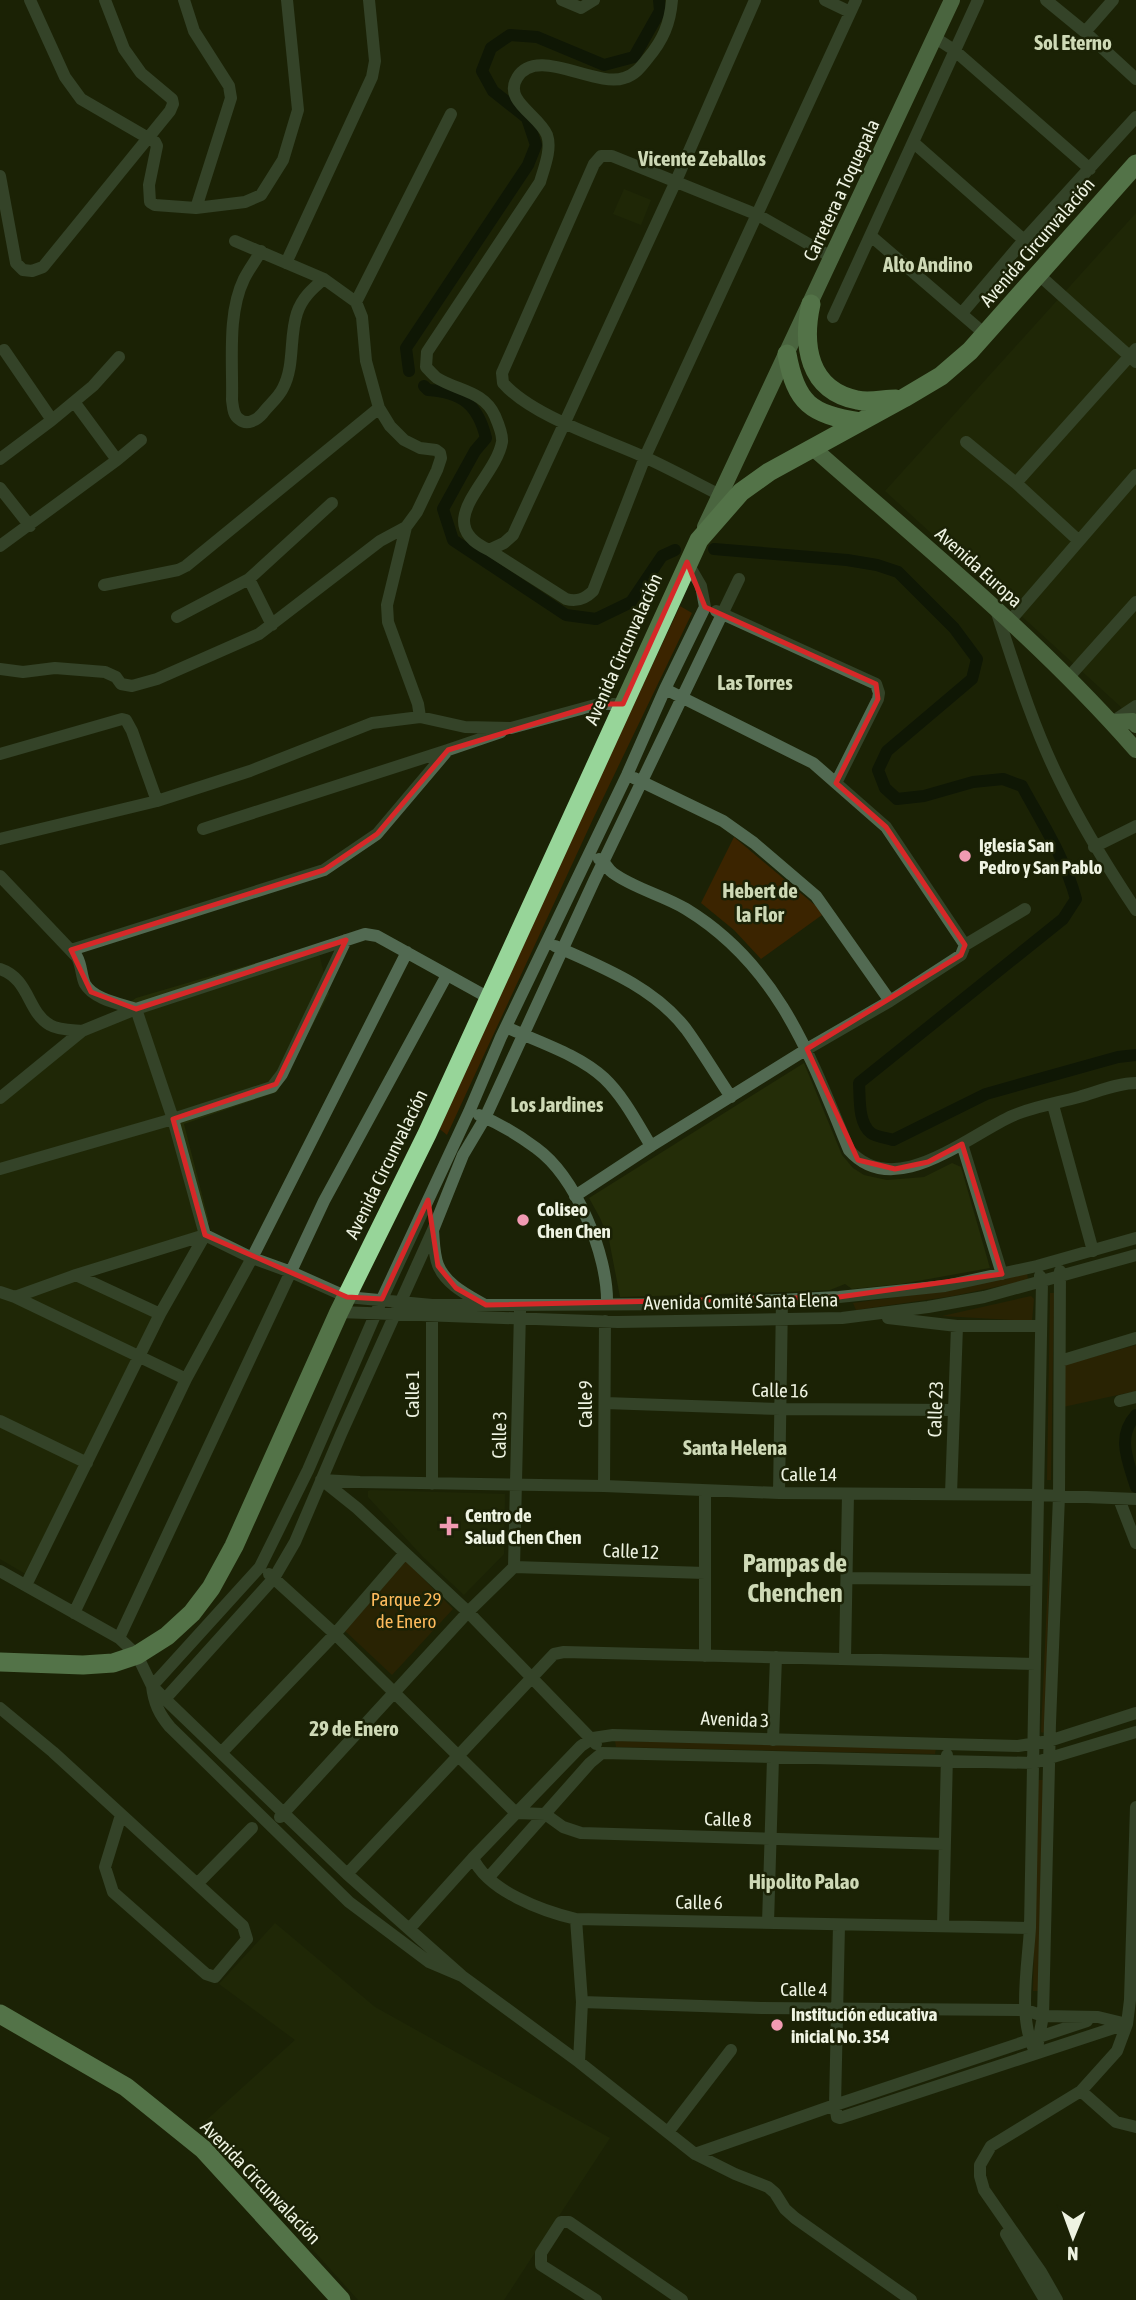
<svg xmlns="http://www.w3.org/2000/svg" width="1136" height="2300" font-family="'Asap Condensed',sans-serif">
<rect width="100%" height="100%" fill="#1b2206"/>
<path fill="#242d08" d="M624,189L651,200L641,225L613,214Z
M1136,213V701L1122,708L885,491Z
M317,945L329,994L277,1092L184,1124L209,1222L204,1231L83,1272L165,1317L34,1579L0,1559V1096L136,998Z
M804,1063L842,1155L853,1168L864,1175L887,1180L924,1177L952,1163L961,1167L990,1268L901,1284L852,1289L845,1284L830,1290L785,1292L620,1297L609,1240L600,1218L589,1198Z
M371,1490L505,1494L504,1554L464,1595L423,1557L368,1497V1491Z
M275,1923L375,2007L610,2138L504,2300H358L201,2125L295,2040L219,1984Z"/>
<path fill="#3b2400" d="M680,606L692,613L593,819L447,1135L436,1126Z
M734,837L816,906L822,915L761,959L734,930L701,903Z
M1027,1272L1028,1280L953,1296L856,1310L853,1303L949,1290Z
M1050,1293H1054L1051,1480H1047Z
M1031,1296L1034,1299L1032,1321L942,1316Z
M1136,1345V1391L1063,1407L1064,1365Z
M1051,1514L1045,1731L1043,1733L1041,1732Z
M406,1561L453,1609L392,1675L343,1629Z
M615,1741L936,1748L935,1754L616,1747Z
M1038,1780H1043L1038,1991H1033Z"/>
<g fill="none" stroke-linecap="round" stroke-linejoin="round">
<path stroke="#010906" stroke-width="12" d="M409,371L406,348L528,165L536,145L527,118L493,91L482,71L491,48L510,35L537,37L604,65L634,57L660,11L659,0
M424,386L428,390C462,392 478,405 486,438L475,451L443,509L453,540L566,615L596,619L631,602L662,556L675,550
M714,549L847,560L877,565L898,572L954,628L977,659L972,679L887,751L878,770L885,788L897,799L924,796L973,782L1003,779L1022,786C1042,823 1065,858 1076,899L1063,919L859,1083C860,1098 858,1123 871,1133C876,1137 887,1138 893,1140L986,1094L1118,1057L1136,1055
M1136,1415C1116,1437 1128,1461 1136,1487"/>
<path stroke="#526a52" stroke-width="12" d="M30,0L65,77L81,99L155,142L157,146L149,185L150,202L155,205L196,208L245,202L261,195L283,160L298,110L287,0
M184,0L194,31L229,86L231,98L196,208
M562,0L581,8L594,0
M672,0C670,24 663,40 648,58C641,67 635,75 624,78C595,88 536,45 517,78C503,101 539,115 547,135C552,149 544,168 540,182L427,352L426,367C429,370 433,375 437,378C458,391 484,391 495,416C498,423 503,435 502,442C495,481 429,523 489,550L504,543L513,535L676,181L755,0
M825,0L850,12
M1046,0L1085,32L1136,79
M1085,32L1113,0
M934,37L954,50L1090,169
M914,143L1024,240
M0,176L16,263L23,270L32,271L43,267L170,111L173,104L172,99L141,73L124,49L105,0
M871,236L986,335
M235,241L324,279L356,302L362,317L366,361L379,408L390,426L404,440L420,448L436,450L440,453L441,458L437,470L417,512L406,527L387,605L388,622L418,704L420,717
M261,251C256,260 249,269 244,279C227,314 233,362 232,400C233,407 233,415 239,419C247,426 257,420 263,413C269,405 279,397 283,388C295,365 289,337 297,313C302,298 312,289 324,279
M286,263L372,77L375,61L369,0
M1039,275L1136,362
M356,302L451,114
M962,313L1024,240L1136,117
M833,317L978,0
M75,403L117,460
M52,420L93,386L119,357
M966,442L1016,483L1079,541
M0,459L52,420L4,350
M1016,483L1136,349
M0,488L30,526
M720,495C694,482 669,468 642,456C602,438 532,416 503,383L502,373L594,164L601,156H612L758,215L833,258
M0,546L117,460L141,440
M489,550L566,599C577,602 585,599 593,591L645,457L856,0
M249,579L272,625
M104,585L178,570L186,566L379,408
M996,610C1015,668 1033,727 1060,781C1082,826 1108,868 1136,910
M716,611L876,684L879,693L878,699L836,783
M177,617L249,579L332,503
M1009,622L1136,475
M0,669L23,672L55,668L105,672L116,677L121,684L132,686L157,679L259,634L380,541L406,527
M1068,678L1136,602
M665,689L813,763L886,827L965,945
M1112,722L1136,706
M0,754L122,719L126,720L132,731L157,801
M634,778L723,821L754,843L816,896L890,1001
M203,829L448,750
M0,839L157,801L250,771L372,723L420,717L465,727L511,728L599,704H623
M1094,847L1136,826
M599,859C606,862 607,869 613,873C635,889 663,895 686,909C778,965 810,1055 849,1150C894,1201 966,1137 1012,1116C1032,1107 1057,1103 1079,1097C1097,1092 1118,1083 1136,1083
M0,876L77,957C82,966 81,976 85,984C93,999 121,1004 136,1009L173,1119L205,1235L252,1258L291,1272L347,1297L432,1305H486L697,1304L839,1297L945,1286L1037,1266L1136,1238
M555,946C602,967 654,987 686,1029C702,1051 716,1075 731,1097
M71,950L324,870L377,834L448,750L501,732
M0,969C30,979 27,1012 50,1025C58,1030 73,1030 82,1031
M506,1027C538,1042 578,1054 604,1078C624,1097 637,1123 651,1146
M0,1098L82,1031L136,1009L365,934L377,936L489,998
M1053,1105L1093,1251
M479,1115C498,1123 520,1136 536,1148C576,1177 608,1255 607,1303
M962,1144L1002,1274
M0,1169L173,1119L272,1087L282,1074L346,940
M575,1196L651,1146L807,1049L890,1001L961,955L965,945L1025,909
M433,1231C434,1242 434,1255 438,1265C446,1285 468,1295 485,1305
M76,1275L160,1314
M0,1292L15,1297L76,1275L205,1235
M15,1297L186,1379
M432,1309V1484
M339,1312L618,1322L842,1318L928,1307L984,1297L1136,1255
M888,1318L957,1326H1041
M1060,1361L1136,1338
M1120,1401L1136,1397
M605,1403L780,1409L954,1410
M0,1421L87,1463
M321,1480L360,1482L604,1486L779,1493L1038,1495L1136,1499
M322,1480L357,1508L468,1612L596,1744
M604,1486L605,1321
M779,1493L782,1300
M951,1494L957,1326
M1119,1499L1136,1543
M514,1567L520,1311
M514,1567L705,1573
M0,1571L119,1638L137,1655L152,1686L165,1699L347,1874L462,1976L579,2062L695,2154L735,2174L768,2187L775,2193L785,2209L795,2218L911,2300
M269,1574L335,1634L516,1813L545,1814L563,1827L581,1833L944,1844
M847,1578L1036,1580
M26,1585L160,1314L205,1235
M74,1613L186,1379L252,1258L407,952
M119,1638L324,1201L447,975
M705,1656V1491
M845,1659L848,1494
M165,1699L274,1578L295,1542L341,1434L433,1230L463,1155L485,1118L594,881L739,579
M0,1708L53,1752L243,1926L247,1939L215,1977L206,1974L113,1892L105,1867L121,1815
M773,1740L776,1657
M222,1752L335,1634L405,1553
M280,1817L468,1612L514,1567
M473,1858C488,1891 542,1911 576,1919L1030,1928
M347,1874L554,1654L564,1652L1035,1664
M489,1877L590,1763L602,1753L1033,1763L1136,1732
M197,1884L252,1828
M576,1919L582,2002L579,2062
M768,1923L773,1758
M839,1925L835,2105L837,2117L840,2118L1126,2024
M943,1926L947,1755
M410,1928L473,1858L581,1746L593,1738L613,1735L1018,1746L1049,1741L1136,1713
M462,1976L429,1962L349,1902L170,1727C159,1714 154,1703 152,1686L260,1567L308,1470L382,1299L469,1112L501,1037L627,775L665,689L705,607L701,586L687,562
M582,2002L761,2008L1026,2010L1043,2016L1098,2017L1127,2024
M1036,2053L1043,2016L1050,1723L1059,1496L1060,1271
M1036,2053C1017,2021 1028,1965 1030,1928L1042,1282L1040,1276
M1081,2091L1116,2122L1136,2127
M668,2132L731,2050
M695,2154L835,2105L1087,2021
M1006,2234L1045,2300
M596,2300L541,2265V2253L561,2222H569L682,2300
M1057,2300L1041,2272L984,2190L980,2176V2165L991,2146L1081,2091L1117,2051L1127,2024L1130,2000L1136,1807"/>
<path stroke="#84b785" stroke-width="16" d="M813,448C923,545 1039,639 1136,750
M705,527L952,0
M1112,722L1133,721L1136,725"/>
<path stroke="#97d599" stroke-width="19" d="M811,304C802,345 808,390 857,400C869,403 884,399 896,399
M787,354C796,404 811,414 860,422
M0,1662L83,1665L113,1663L137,1655L167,1636L192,1613L211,1588L234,1546L339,1312L427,1134L699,540L741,492L769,472L904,398L941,376L970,351L1136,164
M0,2014L126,2087L203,2149L341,2300"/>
</g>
<path d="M0 0H1136V2300H0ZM687,562L705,607L876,684L878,699L836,783L886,827L965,945L961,955L807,1049L858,1160L895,1169L928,1162L962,1144L1002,1274L839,1297L486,1305L456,1288L438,1266L428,1200L382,1299L347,1297L205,1235L173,1119L276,1084L346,940L136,1009L91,992L71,950L324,870L377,834L448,750L599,704H623Z" fill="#1b2206" fill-opacity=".55" fill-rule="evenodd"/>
<path fill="none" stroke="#d62828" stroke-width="5" stroke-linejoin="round" d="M687,562L705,607L876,684L878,699L836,783L886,827L965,945L961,955L807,1049L858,1160L895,1169L928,1162L962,1144L1002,1274L839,1297L486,1305L456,1288L438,1266L428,1200L382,1299L347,1297L205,1235L173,1119L276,1084L346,940L136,1009L91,992L71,950L324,870L377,834L448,750L599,704H623Z"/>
<g fill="#f19ab2" stroke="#1b2206" stroke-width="2.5">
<circle cx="965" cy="856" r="7"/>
<circle cx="523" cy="1220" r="7"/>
<path d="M445.5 1515.5h7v7h7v7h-7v7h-7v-7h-7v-7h7z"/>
<circle cx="777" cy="2025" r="7"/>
</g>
<g text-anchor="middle" stroke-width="5" stroke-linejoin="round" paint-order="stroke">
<g font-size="19" fill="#eef3e2" stroke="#1b2206">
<text transform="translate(841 190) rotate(-65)" y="7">Carretera a Toquepala</text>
<text transform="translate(1037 242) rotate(-49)" y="7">Avenida Circunvalación</text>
<text transform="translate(979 567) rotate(42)" y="7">Avenida Europa</text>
<text transform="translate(623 649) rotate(-66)" y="7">Avenida Circunvalación</text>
<text transform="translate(386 1164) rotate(-64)" y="7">Avenida Circunvalación</text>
<text transform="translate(741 1301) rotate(-1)" y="7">Avenida Comité Santa Elena</text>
<text transform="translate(780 1390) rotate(1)" y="7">Calle 16</text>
<text transform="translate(412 1394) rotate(-90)" y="7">Calle 1</text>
<text transform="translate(585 1404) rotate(-90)" y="7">Calle 9</text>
<text transform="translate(935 1409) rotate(-88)" y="7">Calle 23</text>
<text transform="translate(499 1435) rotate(-89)" y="7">Calle 3</text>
<text x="809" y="1481">Calle 14</text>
<text transform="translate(631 1551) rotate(2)" y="7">Calle 12</text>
<text transform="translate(735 1719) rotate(2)" y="7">Avenida 3</text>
<text transform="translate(728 1819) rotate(2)" y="7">Calle 8</text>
<text transform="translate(699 1902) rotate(1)" y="7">Calle 6</text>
<text x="804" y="1996">Calle 4</text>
<text transform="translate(261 2182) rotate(46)" y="7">Avenida Circunvalación</text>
</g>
<g font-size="19" font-weight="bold" fill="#eef3e2" stroke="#1b2206" text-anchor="start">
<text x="979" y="852">Iglesia San<tspan x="979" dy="22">Pedro y San Pablo</tspan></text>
<text x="537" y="1216">Coliseo<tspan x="537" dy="22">Chen Chen</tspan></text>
<text x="465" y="1522">Centro de<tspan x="465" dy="22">Salud Chen Chen</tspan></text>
<text x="791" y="2021">Institución educativa<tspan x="791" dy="22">inicial No. 354</tspan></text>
</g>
<g font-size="19" fill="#fdbb5d" stroke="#1b2206">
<text x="406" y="1606">Parque 29<tspan x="406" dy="22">de Enero</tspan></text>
</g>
<g font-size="21" font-weight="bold" fill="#ced9b6" stroke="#1b2206">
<text x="1073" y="50">Sol Eterno</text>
<text x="702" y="166">Vicente Zeballos</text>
<text x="928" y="272">Alto Andino</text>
<text x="755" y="690">Las Torres</text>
<text x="760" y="898">Hebert de<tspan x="760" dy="24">la Flor</tspan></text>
<text x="557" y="1112">Los Jardines</text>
<text x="735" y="1455">Santa Helena</text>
<text x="354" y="1736">29 de Enero</text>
<text x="804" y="1889">Hipolito Palao</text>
</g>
<g font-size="26" font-weight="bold" fill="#ced9b6" stroke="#1b2206">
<text x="795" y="1572">Pampas de<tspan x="795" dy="30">Chenchen</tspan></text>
</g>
</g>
<g transform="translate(1073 2237) rotate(181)" stroke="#1b2206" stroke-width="5" paint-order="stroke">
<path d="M0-5L12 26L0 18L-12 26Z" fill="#eef3e2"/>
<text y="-10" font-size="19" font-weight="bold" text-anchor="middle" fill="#eef3e2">N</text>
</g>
</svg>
